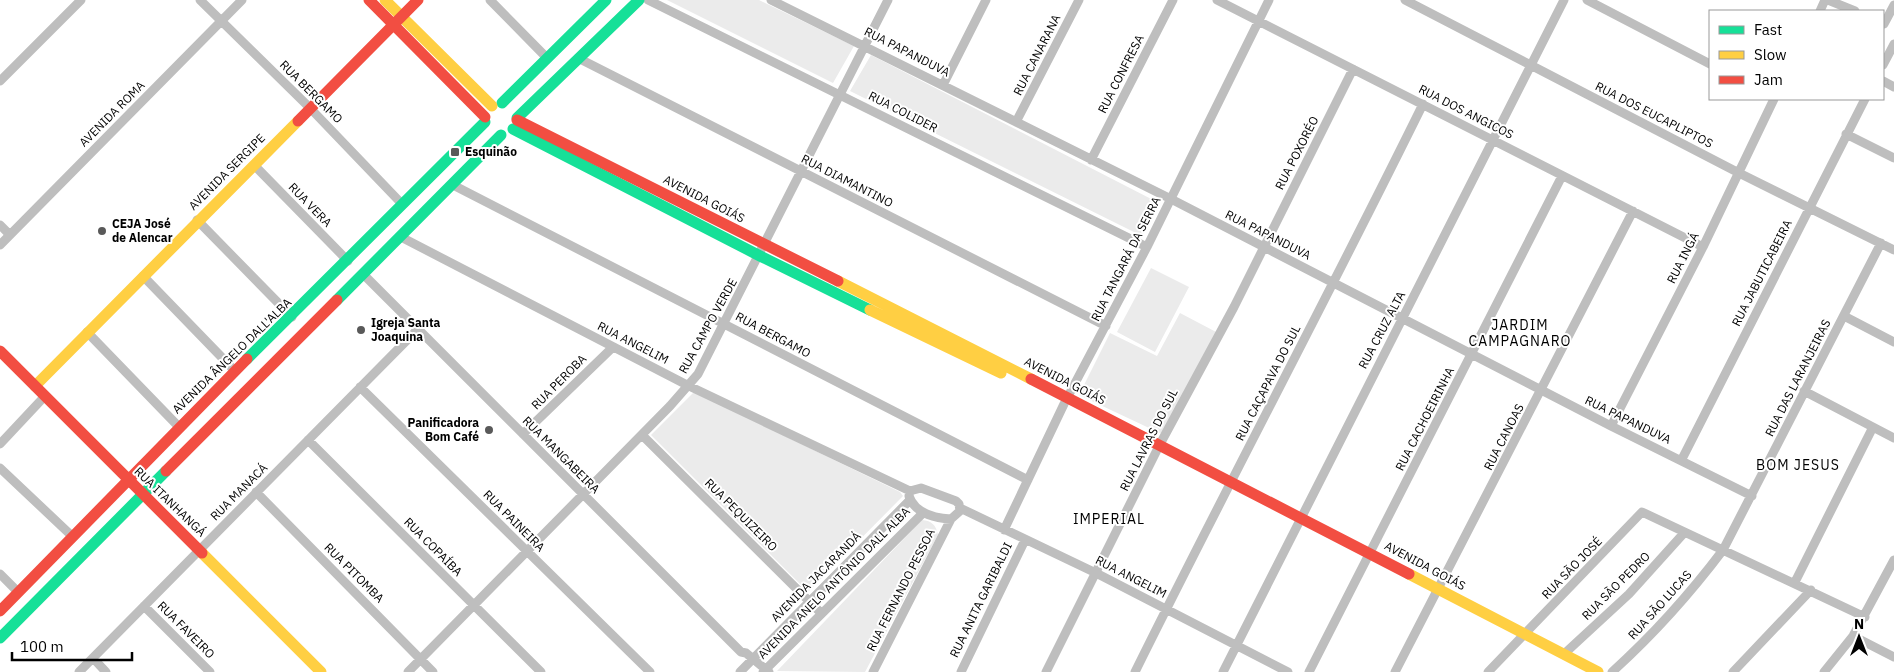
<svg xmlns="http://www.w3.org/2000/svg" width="1894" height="672" font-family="'IBM Plex Sans',sans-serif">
<rect width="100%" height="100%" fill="#fff"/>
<path fill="#ebebeb" d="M667,0H759L854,46L833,83Z
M871,55L1159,203L1142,236L850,91Z
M1151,268L1189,287L1155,352L1117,332Z
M1180,313L1218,333L1164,435L1079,395L1110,333L1157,356Z
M694,392L900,492L903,496L808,592L651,435Z
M922,520C932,521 936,525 938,535L865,672L777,671Z"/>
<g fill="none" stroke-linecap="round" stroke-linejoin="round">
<path stroke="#bebebe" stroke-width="9" d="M200,0L310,108L402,204
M490,0L547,58
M648,0L1147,247
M771,0L1171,199L1611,426L1752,496
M1217,0L1703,247
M1405,0L1739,173L1894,250
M1587,0L1710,64
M1828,0L1855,11
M1820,11L1825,0
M1884,24L1894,5
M578,58L1106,326
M1883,65L1894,44
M0,81L81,0
M1883,81L1894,87
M943,85L986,0
M1016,122L1079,0
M1846,134L1894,158
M1091,160L1173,0
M254,165L348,261
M453,185L1028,480
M197,220L292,317
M0,225L10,235
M401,237L689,386L910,491
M0,245L242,0
M364,275L741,652L746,653L769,672
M143,276L235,371
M1844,316L1894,342
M87,332L179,427
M360,387L650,672
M1804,391L1894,438
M1611,426L1703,247L1774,99
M523,434L613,347
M642,435L821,613
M308,440L541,672
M0,444L45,396
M1682,459L1865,99
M0,468L73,537
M921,488L956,501L959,504L960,511L951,519C934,518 915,514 909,496L910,491Z
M256,492L433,672
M960,508L1096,573L1288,672
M1004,530L1064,404L1147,247L1269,0
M0,574L18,592
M1795,582L1873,427
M144,606L210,672
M1853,636L1894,657
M1564,654L1629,594L1684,533
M93,658L106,672
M79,672L418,329
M408,672L670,406L698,374L888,0
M740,672L910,500
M763,672L923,513
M873,672L951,519
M961,672L1025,540
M1046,672L1159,446L1234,307L1353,69
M1135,672C1229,482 1329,295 1423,104
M1223,672L1564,0
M1309,672L1562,176
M1395,672L1633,211
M1488,672L1642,512L1865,617
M1612,672C1653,635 1689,595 1723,550L1881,243
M1733,672L1811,590
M1824,672L1853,636L1894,560"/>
<path stroke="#16e098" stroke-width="11" d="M502,103L606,0
M517,118L639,0
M513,129L760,256L870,310
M337,300L501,135
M247,359L485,122
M0,638L166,471"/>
<path stroke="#ffcf43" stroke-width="11" d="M385,0L492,106
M838,281L1031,379
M870,310L1001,373
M35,386L298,121
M202,553L321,672
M1409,574L1598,672"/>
<path stroke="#f24e42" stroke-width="11" d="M369,0L485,117
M517,120L838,281
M298,121L418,0
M0,351L202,553
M1031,379L1409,574
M166,471L337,300
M0,611L247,359"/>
</g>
<g fill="#595959" stroke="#fff" stroke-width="2">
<rect x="450" y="147" width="10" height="10" rx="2.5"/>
<circle cx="102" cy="231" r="5"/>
<circle cx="361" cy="330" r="5"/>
<circle cx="489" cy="430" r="5"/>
</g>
<g text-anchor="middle" stroke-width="4" stroke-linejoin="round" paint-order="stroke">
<g font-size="12" fill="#000" stroke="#fff">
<text transform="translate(907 52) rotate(27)" y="4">RUA PAPANDUVA</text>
<text transform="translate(1037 55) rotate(-63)" y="4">RUA CANARANA</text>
<text transform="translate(1121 74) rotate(-63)" y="4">RUA CONFRESA</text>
<text transform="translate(311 92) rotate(45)" y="4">RUA BERGAMO</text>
<text transform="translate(903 112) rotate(27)" y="4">RUA COLIDER</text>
<text transform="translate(1466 112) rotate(27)" y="4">RUA DOS ANGICOS</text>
<text transform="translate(112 114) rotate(-45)" y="4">AVENIDA ROMA</text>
<text transform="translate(1654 115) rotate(27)" y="4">RUA DOS EUCAPLIPTOS</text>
<text transform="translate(1297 153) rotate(-63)" y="4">RUA POXORÉO</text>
<text transform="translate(227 172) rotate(-45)" y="4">AVENIDA SERGIPE</text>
<text transform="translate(847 181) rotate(27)" y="4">RUA DIAMANTINO</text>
<text transform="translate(704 199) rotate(27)" y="4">AVENIDA GOIÁS</text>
<text transform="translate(310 205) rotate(46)" y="4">RUA VERA</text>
<text transform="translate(1268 235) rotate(27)" y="4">RUA PAPANDUVA</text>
<text transform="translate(1683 258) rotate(-63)" y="4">RUA INGÁ</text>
<text transform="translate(1126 259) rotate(-63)" y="4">RUA TANGARÁ DA SERRA</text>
<text transform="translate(1762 273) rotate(-63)" y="4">RUA JABUTICABEIRA</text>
<text transform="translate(708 326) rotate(-61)" y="4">RUA CAMPO VERDE</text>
<text transform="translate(1382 330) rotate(-62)" y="4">RUA CRUZ ALTA</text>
<text transform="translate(773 335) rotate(28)" y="4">RUA BERGAMO</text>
<text transform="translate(633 343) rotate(27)" y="4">RUA ANGELIM</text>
<text transform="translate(232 356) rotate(-44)" y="4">AVENIDA ÂNGELO DALL'ALBA</text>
<text transform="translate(1798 378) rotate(-63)" y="4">RUA DAS LARANJEIRAS</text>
<text transform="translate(1065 381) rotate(27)" y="4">AVENIDA GOIÁS</text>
<text transform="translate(559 382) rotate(-45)" y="4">RUA PEROBA</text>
<text transform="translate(1268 383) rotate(-63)" y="4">RUA CAÇAPAVA DO SUL</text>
<text transform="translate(1425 419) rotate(-63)" y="4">RUA CACHOEIRINHA</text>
<text transform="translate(1628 420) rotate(26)" y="4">RUA PAPANDUVA</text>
<text transform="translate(1504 437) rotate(-63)" y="4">RUA CANOAS</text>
<text transform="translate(1149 440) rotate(-63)" y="4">RUA LAVRAS DO SUL</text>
<text transform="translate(561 455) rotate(45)" y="4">RUA MANGABEIRA</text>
<text transform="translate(239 492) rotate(-45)" y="4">RUA MANACÁ</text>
<text transform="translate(170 502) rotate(44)" y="4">RUA ITANHANGÁ</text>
<text transform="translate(741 515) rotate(45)" y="4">RUA PEQUIZEIRO</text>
<text transform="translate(514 521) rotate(45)" y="4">RUA PAINEIRA</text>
<text transform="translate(433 547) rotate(45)" y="4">RUA COPAÍBA</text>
<text transform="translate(1425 566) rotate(28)" y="4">AVENIDA GOIÁS</text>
<text transform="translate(1572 568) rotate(-46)" y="4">RUA SÃO JOSÉ</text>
<text transform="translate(354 573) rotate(45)" y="4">RUA PITOMBA</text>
<text transform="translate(816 577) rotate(-45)" y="4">AVENIDA JACARANDÁ</text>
<text transform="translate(1131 577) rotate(27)" y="4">RUA ANGELIM</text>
<text transform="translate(834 583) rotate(-45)" y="4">AVENIDA ANELO ANTÔNIO DALL ALBA</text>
<text transform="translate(1616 586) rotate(-45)" y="4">RUA SÃO PEDRO</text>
<text transform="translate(901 590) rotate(-63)" y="4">RUA FERNANDO PESSOA</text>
<text transform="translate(981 600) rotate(-64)" y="4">RUA ANITA GARIBALDI</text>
<text transform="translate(1660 605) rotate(-48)" y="4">RUA SÃO LUCAS</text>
<text transform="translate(186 630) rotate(45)" y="4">RUA FAVEIRO</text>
</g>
<g font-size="12" font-weight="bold" fill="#000" stroke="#fff" text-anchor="start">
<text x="465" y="156">Esquinão</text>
<text x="112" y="228">CEJA José<tspan x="112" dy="14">de Alencar</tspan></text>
<text x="371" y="327">Igreja Santa<tspan x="371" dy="14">Joaquina</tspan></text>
<text x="479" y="427" text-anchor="end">Panificadora<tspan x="479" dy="14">Bom Café</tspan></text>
</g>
<g font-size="14" letter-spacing="1" fill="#000" stroke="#fff">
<text x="1520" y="330">JARDIM<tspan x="1520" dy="16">CAMPAGNARO</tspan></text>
<text x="1798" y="470">BOM JESUS</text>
<text x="1109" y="524">IMPERIAL</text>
</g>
</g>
<rect x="1709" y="10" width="175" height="90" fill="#ffffff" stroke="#999999"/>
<rect x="1719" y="26" width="25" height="8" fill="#16e098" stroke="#999999"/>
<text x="1754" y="35" font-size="15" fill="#000000">Fast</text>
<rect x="1719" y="51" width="25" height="8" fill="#ffcf43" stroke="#999999"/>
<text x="1754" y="60" font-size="15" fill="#000000">Slow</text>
<rect x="1719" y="76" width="25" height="8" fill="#f24e42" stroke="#999999"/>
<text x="1754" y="85" font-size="15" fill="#000000">Jam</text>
<g transform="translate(1859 637)" stroke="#ffffff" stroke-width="4" paint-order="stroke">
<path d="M0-4L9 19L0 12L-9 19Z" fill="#000000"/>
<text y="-8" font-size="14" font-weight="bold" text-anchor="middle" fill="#000000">N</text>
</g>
<path d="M12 652v8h120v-8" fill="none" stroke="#000000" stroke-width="2.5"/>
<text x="20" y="652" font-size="15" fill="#000000" stroke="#ffffff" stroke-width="4" paint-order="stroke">100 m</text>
</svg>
